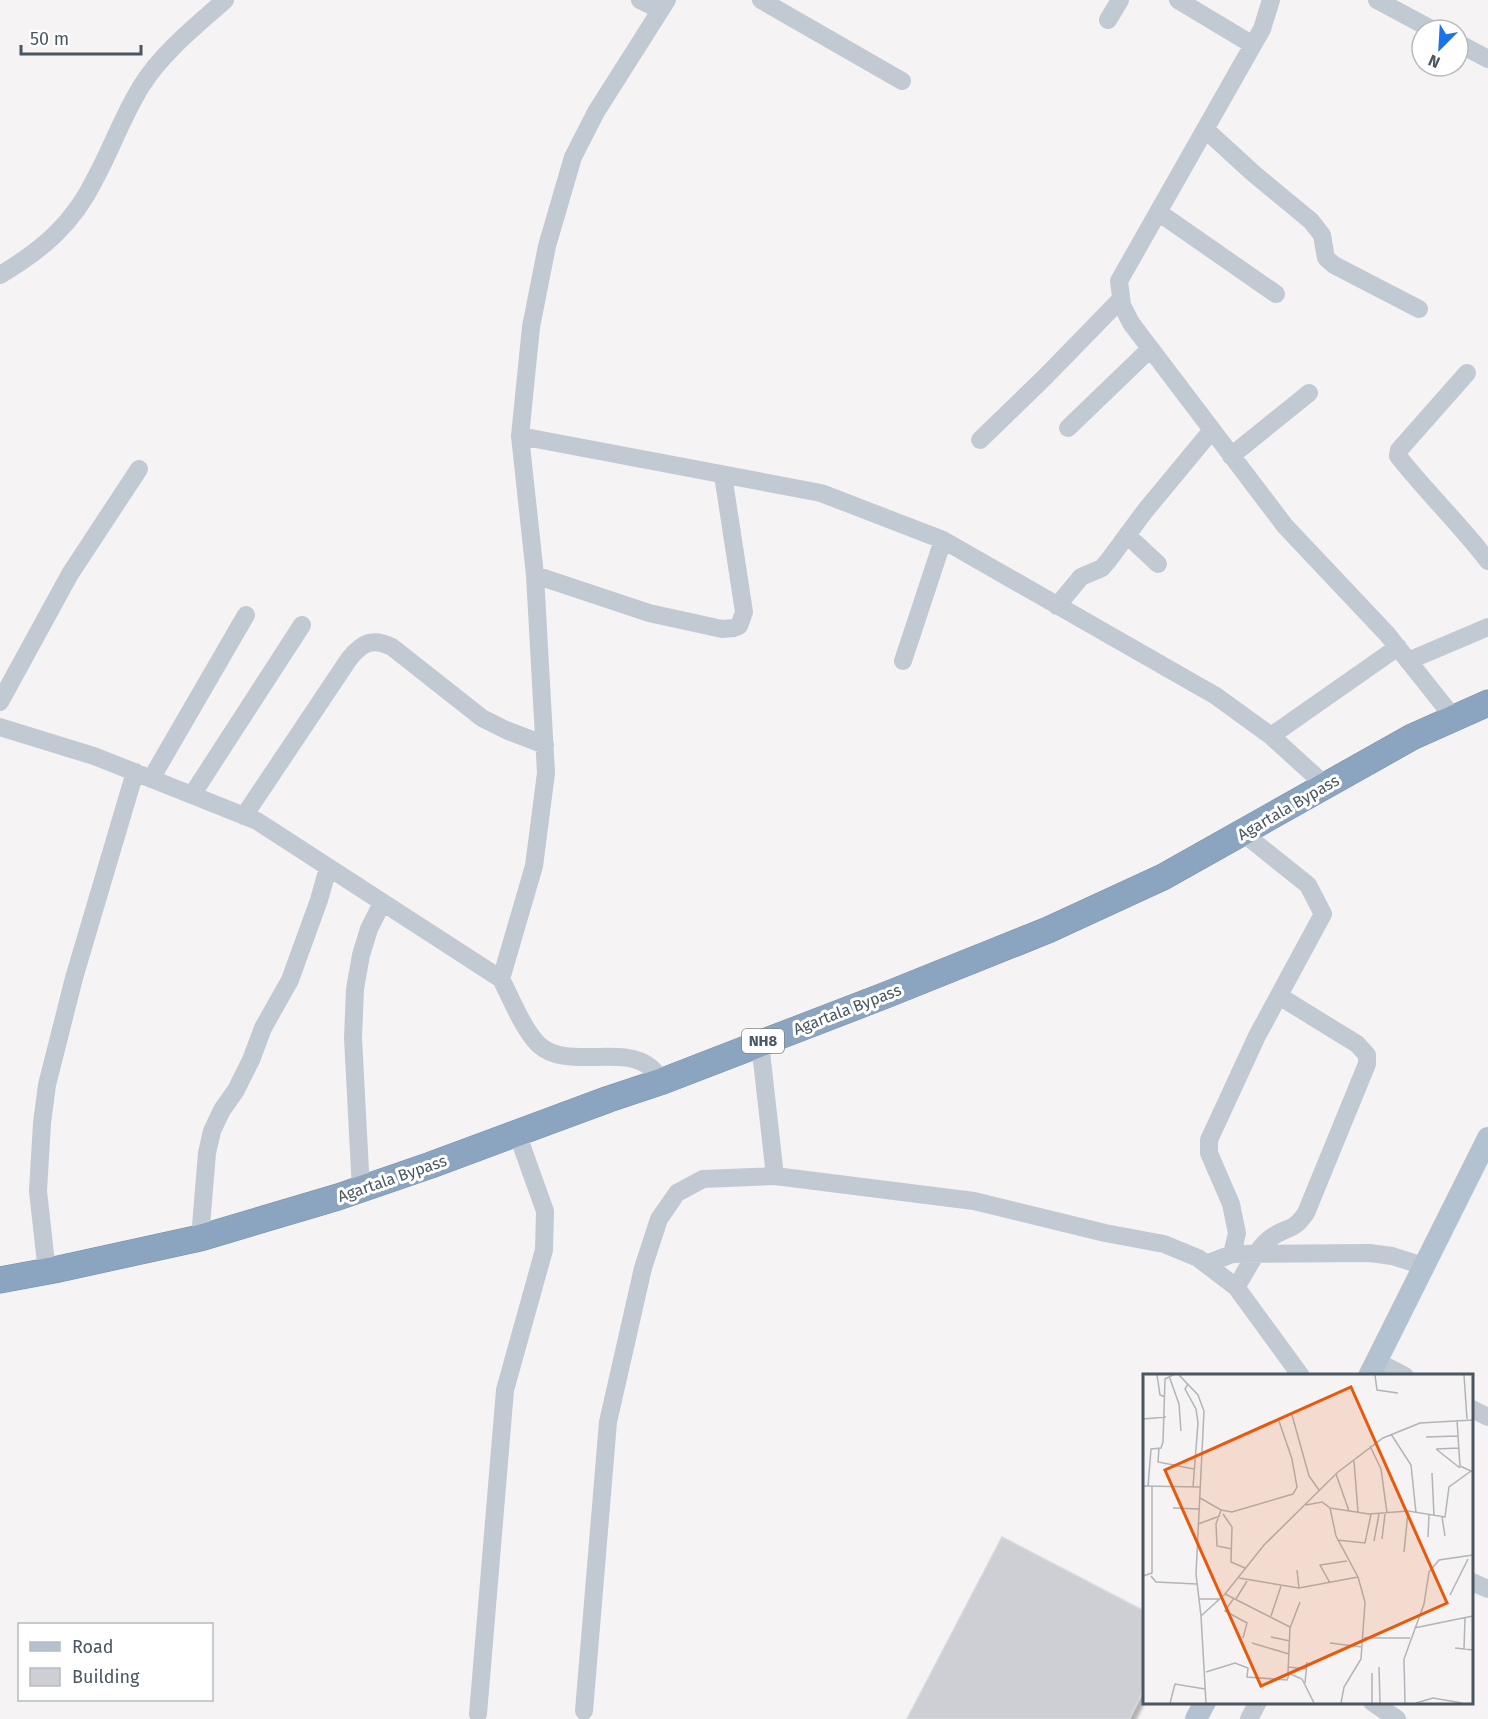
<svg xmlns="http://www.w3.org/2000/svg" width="1488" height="1719" font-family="'Fira Sans',sans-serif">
<defs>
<filter id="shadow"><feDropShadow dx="4.5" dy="4.5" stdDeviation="1.5" flood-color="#0004"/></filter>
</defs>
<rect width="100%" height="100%" fill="#f5f3f3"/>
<path fill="#cdcfd5" stroke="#d7d9de" stroke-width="1.5" filter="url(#shadow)" d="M1002,1537L1144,1611V1689L1129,1719H907Z"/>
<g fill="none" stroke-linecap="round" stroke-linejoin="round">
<g stroke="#7690ad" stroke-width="27">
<path id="highway" d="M0,1280L54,1270L200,1238L338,1197L431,1165L609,1099L663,1081L886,995L1048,930L1163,877L1412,737L1488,703"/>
</g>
<path stroke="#c1cad2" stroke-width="18" d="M640,0L660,10
M761,0L902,81
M1178,0L1253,45
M1271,0L1262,29L1119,281L1122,305L1131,323L1285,526L1387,634L1453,717
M1377,0L1433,30
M1108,20L1120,0
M1458,43L1488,59
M1205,129L1253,173L1311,221L1322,235L1326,258L1334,265L1419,309
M1158,212L1276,294
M0,275C42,250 73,224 95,179C112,148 123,115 142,85C163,52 196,26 225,0
M1467,373L1399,450L1398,456C1427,493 1460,524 1488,561
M1068,428L1150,349
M520,436L821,493L943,540L1216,696L1271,736L1325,785
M980,440L1045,377L1121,299
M1231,456L1309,393
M1127,535L1158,564
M535,575L649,613L722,629L734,628L739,626L744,612L723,475
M1057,606L1081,577L1102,568L1108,561L1145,511L1212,430
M903,661L943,540
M1408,661L1488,627
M0,702L70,574L139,469
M0,727L94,756L257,821L501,979
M1271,736L1398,647
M151,779L246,615
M192,795L302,625
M244,816L349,659C362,643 372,637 392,647L482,718L506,730L545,745
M760,1043L775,1176
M663,1081C659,1077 655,1071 650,1067C622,1044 566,1071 538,1044C523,1029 511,998 501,979L534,866L546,773L535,575L520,436L531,327L547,246L573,157L596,112L667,0
M361,1190L353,1038L355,989L361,955L369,929L382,903
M200,1238L207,1153L212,1131L222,1110L236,1090L251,1060L263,1028L290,980L319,900L328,868
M1232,1254L1237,1233L1231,1204L1209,1153V1140L1257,1036L1323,914L1308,885L1243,833
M1206,1264L1232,1254L1370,1253L1392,1256L1424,1266
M47,1272L38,1191L42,1123L47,1085L74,978L135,772
M1236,1287C1247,1271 1256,1248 1272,1237C1288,1226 1293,1232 1306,1213L1367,1064V1055L1357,1044L1279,996
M1376,1361L1405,1376
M1472,1409L1488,1417
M1472,1582L1488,1589
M1372,1702L1397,1719
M584,1711L608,1422L643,1268L659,1219L677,1193L703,1179L775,1176L974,1201L1105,1233L1164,1244L1198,1258L1236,1287L1301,1376
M478,1714L505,1390L544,1250L545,1211L517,1133
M1249,1719L1258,1702"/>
<path stroke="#b3c2d1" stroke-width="22" d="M1369,1376L1488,1138
M1196,1719L1205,1702"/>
<use href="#highway" stroke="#8ba5c1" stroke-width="26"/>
</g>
<g text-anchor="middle" stroke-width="6" stroke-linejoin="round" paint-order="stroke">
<rect fill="#fff" stroke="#808990" stroke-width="1.5" x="742" y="1029" width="42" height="24" rx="4.5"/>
<g font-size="15" font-weight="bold" fill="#4a5661">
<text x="763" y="1046">NH8</text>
</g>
<g font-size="16" fill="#4a5661" stroke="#fff">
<text transform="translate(1288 807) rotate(-30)" y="6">Agartala Bypass</text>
<text transform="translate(847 1009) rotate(-21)" y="6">Agartala Bypass</text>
<text transform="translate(392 1178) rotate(-19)" y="6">Agartala Bypass</text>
</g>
</g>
<g transform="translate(1143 1374)">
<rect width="330" height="330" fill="#f5f3f3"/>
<path fill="none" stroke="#b1b4b9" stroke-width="1.5" d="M14,1L17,21L22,23M36,1L55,21L61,37L53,200L58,242M232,1L234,16L255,19M321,1L324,45M26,2L36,30L38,57M45,10L42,15L53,35L55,49L50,113M149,41L166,102L176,116M0,45L23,43M314,46L317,92L330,98M248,60L268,91L273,139M283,63L315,62M227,72L238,95L244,139M16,74L15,88L51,95M293,75L317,94M293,75L316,74M211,87L215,138M289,99L291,142M193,100L206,137M0,112L57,113M5,113L8,75L18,74L20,68L22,5L30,1M57,124L78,136L89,138L150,120L154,113L149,85L136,47M163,131L179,128L187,134L193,162L215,203L222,228L218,285L201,313L198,329M30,134L56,135M187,134L226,140L265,137L302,143L306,113L328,97M78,136L73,150L74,172L89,175M80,140L89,153L88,188L102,194M299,143L302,162M55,150L77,142M285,163L286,141M239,165L242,140M194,166L222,169L228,140M231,167L236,140M261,178L265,138M154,196L156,214M0,202L9,199V112M8,202L13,208L54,210M96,204L156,214L215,203M187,209L177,191L204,187M82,220L147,253L145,299L159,305L171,329M307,221L325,185M91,224L82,237L104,249L100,264M56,225H77M93,225L104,207M128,242L138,212M147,254L157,228M271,254L330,242M128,263L147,267M221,264H267M109,269L146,280M187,269L219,273M312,274L330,276M321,275L322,244M145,293L164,295M236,293L237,329M63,298L92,289L105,294L104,303L144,306L146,301M162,309L164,288M27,329L32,310L62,315M63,329L58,242L82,220L121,171L195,98L240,64L277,49L330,46M229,329V299M262,329L261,285L281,230L286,198L296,186L330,181M273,329L290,324L319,329"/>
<path fill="#e8590c" fill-opacity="0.15" stroke="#e8590c" stroke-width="3" d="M208,13L304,229L118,312L22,96Z"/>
<rect width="330" height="330" fill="none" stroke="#4a5661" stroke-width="3"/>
</g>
<rect x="18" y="1623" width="195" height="78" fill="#ffffff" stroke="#b7bbc0" stroke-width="1.5"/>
<rect x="30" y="1642" width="30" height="9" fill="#b3c2d1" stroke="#b7bbc0" stroke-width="1.5"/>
<text x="72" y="1653" font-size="18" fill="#4a5661">Road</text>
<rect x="30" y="1668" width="30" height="18" fill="#cdcfd5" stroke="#b7bbc0" stroke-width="1.5"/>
<text x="72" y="1683" font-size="18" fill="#4a5661">Building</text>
<g transform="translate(1440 48) rotate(204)"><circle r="28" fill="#ffffff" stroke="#b7bbc0" stroke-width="1.5"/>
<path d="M0-4.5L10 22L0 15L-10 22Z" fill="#1a73e8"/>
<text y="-9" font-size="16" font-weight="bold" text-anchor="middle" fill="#4a5661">N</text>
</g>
<path d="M21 45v9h120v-9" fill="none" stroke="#4a5661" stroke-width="3"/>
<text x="30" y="45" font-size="18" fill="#4a5661" stroke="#ffffff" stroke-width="4.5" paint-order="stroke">50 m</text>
</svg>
